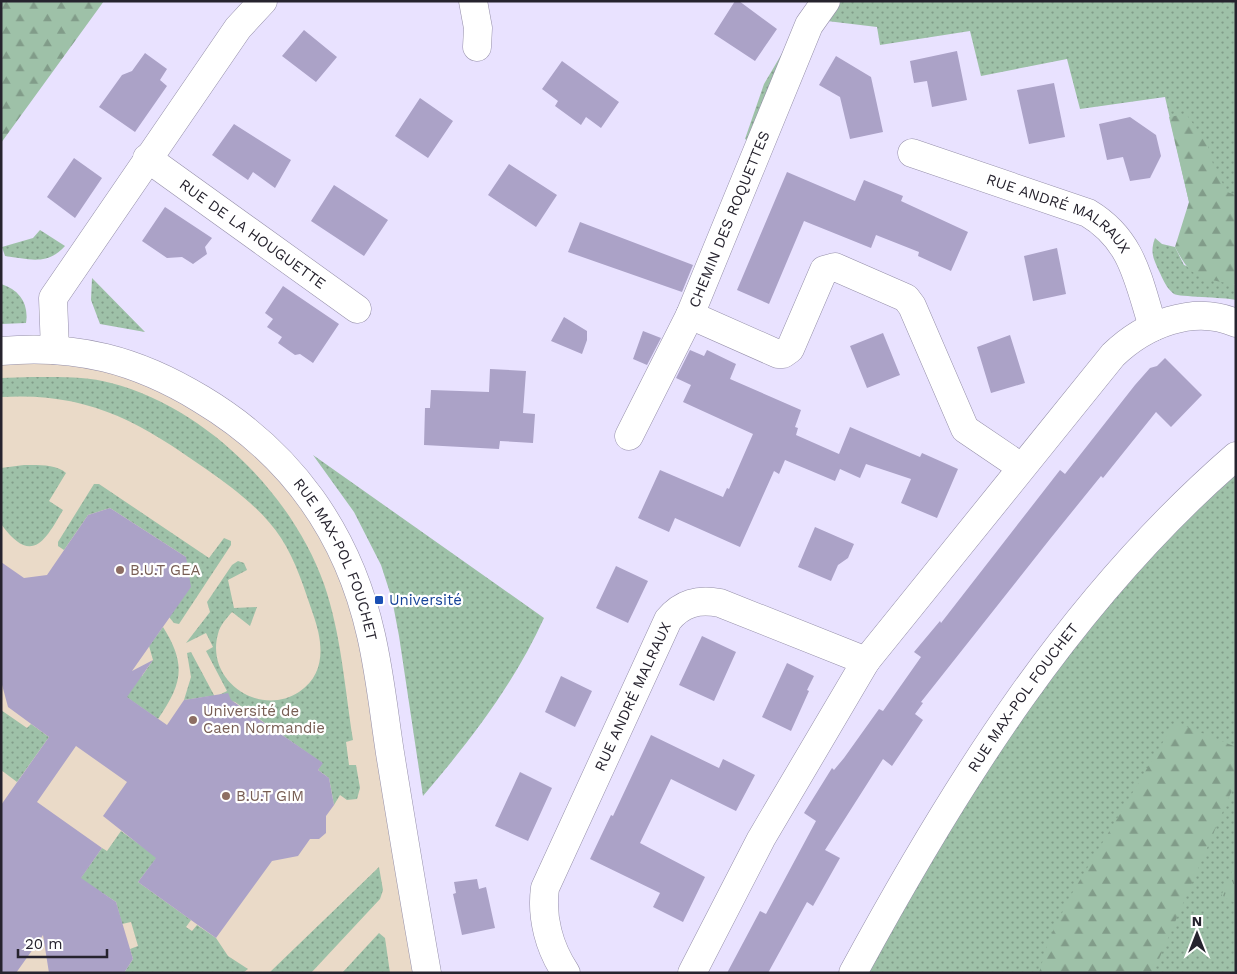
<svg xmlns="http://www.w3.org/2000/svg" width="1237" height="974" font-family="'Work Sans',sans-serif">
<defs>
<pattern id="grass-dots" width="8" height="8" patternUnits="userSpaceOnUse" patternTransform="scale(1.25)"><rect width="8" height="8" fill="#9ec1a8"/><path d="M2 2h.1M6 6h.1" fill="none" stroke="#819c89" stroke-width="1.8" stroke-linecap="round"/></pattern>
<pattern id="forest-firs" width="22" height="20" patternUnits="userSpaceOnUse" patternTransform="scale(1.25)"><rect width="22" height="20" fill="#9ec1a8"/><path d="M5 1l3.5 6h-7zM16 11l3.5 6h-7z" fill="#819c89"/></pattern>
<pattern id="park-tufts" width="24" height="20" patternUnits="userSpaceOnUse" patternTransform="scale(1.25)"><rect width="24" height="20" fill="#9ec1a8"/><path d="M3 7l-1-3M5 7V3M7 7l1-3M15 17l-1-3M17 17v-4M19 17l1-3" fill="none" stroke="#819c89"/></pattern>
</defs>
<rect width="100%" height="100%" fill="#e9e2ff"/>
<path fill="#eadac8" d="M55,350L218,409L339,542L427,973H1V351Z"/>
<path fill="url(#grass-dots)" d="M809,1H1236V228L1189,202L1165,97L1080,109L1067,59L981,76L970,31L880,45L877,27L827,21Z
M794,33L751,142L745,139L764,84Z
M40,230L65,246C47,266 29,259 5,256L2,247L33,238Z
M1155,238L1162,244L1175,247L1184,265L1236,285V300C1223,297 1179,297 1174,294C1166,288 1163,279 1159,271C1153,258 1150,252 1155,238Z
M92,278L145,332L100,324L91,300Z
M1,284C20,290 29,304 26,323L1,324Z
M32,377C59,377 86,376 111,383C205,407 292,494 324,584C341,633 345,689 353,740L346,742L349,765H356L360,788L357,799L347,800L340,795L334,805L329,778L318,770L322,763L235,702L211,696L184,700L191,677L187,653L191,652L215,697L227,691L206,651L213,647L206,633L186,643L210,612L207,602L232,565L238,561L244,563L247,570L228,580L234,608L257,607L250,626L232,612C226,619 220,625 218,634C205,680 259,718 299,692C327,673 323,642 313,614C304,588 296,561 281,538C263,510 233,488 206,469C138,421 88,392 1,397V378Z
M313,455L544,618C514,684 470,741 423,796L399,636L392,599L381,565L354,512Z
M1236,456V973H853L999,727Z
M24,465C36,465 57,464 66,473L49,501L63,510C44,543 31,565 1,524V468Z
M94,484H99L209,558L224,538L231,541V545L179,624L174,623L169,617L186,557L110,508L88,515L64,550L58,546V542Z
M163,627C187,665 182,684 158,719L115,689L122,679L142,676L153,660L149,646Z
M1,710L27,728L31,724L49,737L17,782L1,770Z
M121,831L143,847L161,852L138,882L191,920L186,927L192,931L197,925L216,938L228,956L248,969L243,973H124L133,959L130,949L138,946L131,922L122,924L116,902L104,894L88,896L75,886L102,848L107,851Z
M379,867L383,890L380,899L311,973H269Z
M379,933L385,938L390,973H342Z"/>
<path fill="url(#forest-firs)" d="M1,1H104L1,143Z
M1186,114L1207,143L1213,164L1227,192L1236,195V285C1201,277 1193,282 1175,247L1189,202L1169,117Z
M1175,722L1236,747V781L1153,973H1039L1049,939L1071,895Z"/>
<path fill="url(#park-tufts)" d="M1236,863V903L1221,896Z"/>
<path fill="#aba2c7" d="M735,1H739L777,29L755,61L714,34Z
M304,30L337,57L316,82L282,56Z
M957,51L967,100L932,107L927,81L914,83L910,61Z
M145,53L167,69L160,80L167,86L135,132L99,107L122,75L132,71Z
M836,56L871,77L883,132L850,139L840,97L819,85Z
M562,61L619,102L601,128L586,117L581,125L555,106L558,101L542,89Z
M1054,83L1065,137L1029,144L1017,90Z
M420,98L453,121L428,158L395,136Z
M1130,117L1156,135L1161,156L1150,178L1130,181L1123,157L1107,160L1099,124Z
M234,124L291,160L275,188L253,172L248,180L212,155Z
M74,158L102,178L75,218L47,197Z
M509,164L557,195L536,227L488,195Z
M787,172L855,201L864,180L903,196L901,201L968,232L951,271L918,256L919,252L876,235L871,248L804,221L769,304L737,290Z
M334,185L388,220L364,256L311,221Z
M165,207L212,238L205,247L207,254L193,264L182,257L167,258L142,241Z
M580,222L693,265L682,292L568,252Z
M1057,248L1066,294L1033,301L1024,256Z
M283,286L339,324L313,363L300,354L295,355L278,343L282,337L267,327L273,319L265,313Z
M564,317L587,331V340L582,354L551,341Z
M643,331L661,338L647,365L633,359Z
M883,333L900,375L867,388L850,346Z
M1010,335L1025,383L991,393L977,347Z
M690,350L704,356L707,350L736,364L730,379L801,410L795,427L798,428L796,435L839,454L850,427L920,457L922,453L958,469L937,518L901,503L911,479L866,464L860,478L840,469L835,481L785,460L779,474L774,471L740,547L675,518L669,532L638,518L660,470L723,497L727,488L729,489L753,434L683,402L691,385L676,378Z
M1165,358L1202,395L1171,427L1156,412L1103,478L1101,476L1050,539L921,702L923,703L915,714L923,720L892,766L883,759L825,850L840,858L813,906L807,902L768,973H727L760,911L766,914L816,821L804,813L832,768L834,770L844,758L879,709L883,711L921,657L914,652L940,621L941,623L1060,470L1065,474L1135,385L1150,368L1157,366Z
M490,369L526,371L523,413L535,414L533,443L500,441L499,449L424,445L425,408H430L431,390L489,392Z
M110,508L186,557L191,587L132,671L153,660L127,697L167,725L184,700L228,693L231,700L323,763L318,770L329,778L334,805L326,816V833L319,839H310L298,856L272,861L216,938L138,882L156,858L103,816L127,782L76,746L37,802L102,848L81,878L116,902L133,959L124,973H49L43,935L16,973H1V805L49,737L8,707L1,681V562L24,578L47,575L88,515Z
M815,527L854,544L848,558L838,565L831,581L798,567Z
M616,566L648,581L628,623L596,608Z
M702,636L736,652L714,701L679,685Z
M787,663L814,676L807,690L809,691L791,731L762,717Z
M561,676L592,691L575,727L545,712Z
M651,735L719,768L723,759L755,775L736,811L671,779L640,843L705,877L683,922L653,907L660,893L590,859L611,815L613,816Z
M520,772L552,788L528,841L495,826Z
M477,879L479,889L486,887L495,928L462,935L453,894L456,893L454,882Z"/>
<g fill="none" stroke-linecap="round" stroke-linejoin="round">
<g stroke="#958fa9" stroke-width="29">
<g id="street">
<path d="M473,1L478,28L477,47"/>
<path id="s1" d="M912,153L1088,213C1133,240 1138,280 1153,327"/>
<path id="s2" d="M147,158L357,309"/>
<path d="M690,315L778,354H783L790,349L824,270L835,267L906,298L912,306L965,429L1021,467"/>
<path d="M55,350L53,298L238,28L263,1"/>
<path id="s3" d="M1,351C76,344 137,360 201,399C291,453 348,533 371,635C380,674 384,714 390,753C402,827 414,900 427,973"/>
<path id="s4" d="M629,436L690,315L809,25L826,1"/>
<path id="s5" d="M566,973C549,948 541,917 545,888L668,620C682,603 698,599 720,603L866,661"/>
<path d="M692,973L761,839L866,661L1113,355C1144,325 1193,304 1236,323"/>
<path id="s6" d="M853,973C956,783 1071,599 1236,456"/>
</g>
</g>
<use href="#street" stroke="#fff" stroke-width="28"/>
</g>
<g fill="#8d6e63" stroke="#fff" stroke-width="2">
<circle cx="120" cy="570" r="5"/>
<circle cx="193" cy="720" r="5"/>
<circle cx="226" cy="796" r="5"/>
</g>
<rect fill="#1a4fb4" stroke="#fff" stroke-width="2" x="374" y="595" width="10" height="10" rx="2.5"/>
<g text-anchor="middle" stroke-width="4.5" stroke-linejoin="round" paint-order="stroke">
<g font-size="15" fill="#26232e" stroke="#fff">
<text dy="5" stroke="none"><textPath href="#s1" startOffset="160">RUE ANDRÉ MALRAUX</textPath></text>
<text dy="5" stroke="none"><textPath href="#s4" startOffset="239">CHEMIN DES ROQUETTES</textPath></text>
<text dy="5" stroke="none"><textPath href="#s2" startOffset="130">RUE DE LA HOUGUETTE</textPath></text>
<text dy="5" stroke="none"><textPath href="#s3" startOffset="425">RUE MAX-POL FOUCHET</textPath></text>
<text dy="5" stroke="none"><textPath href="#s5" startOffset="300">RUE ANDRÉ MALRAUX</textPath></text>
<text dy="5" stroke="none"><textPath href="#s6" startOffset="324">RUE MAX-POL FOUCHET</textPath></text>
</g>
<g font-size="15" fill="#785e54" stroke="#fff" text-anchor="start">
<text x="130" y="575">B.U.T GEA</text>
<text x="203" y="716">Université de<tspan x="203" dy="17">Caen Normandie</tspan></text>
<text x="236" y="801">B.U.T GIM</text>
</g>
<g font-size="15" fill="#164399" stroke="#fff" text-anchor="start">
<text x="389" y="605">Université</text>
</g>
</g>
<rect width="1237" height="974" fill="none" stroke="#26232e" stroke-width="5"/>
<g transform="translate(1197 934)" stroke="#ffffff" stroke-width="4" paint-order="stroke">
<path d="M0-4L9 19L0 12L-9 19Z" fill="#26232e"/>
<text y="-8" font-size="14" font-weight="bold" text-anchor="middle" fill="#26232e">N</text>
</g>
<path d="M18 949v8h89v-8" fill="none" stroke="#26232e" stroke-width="2.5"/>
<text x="25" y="949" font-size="15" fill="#26232e" stroke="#ffffff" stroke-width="4" paint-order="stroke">20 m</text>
</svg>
